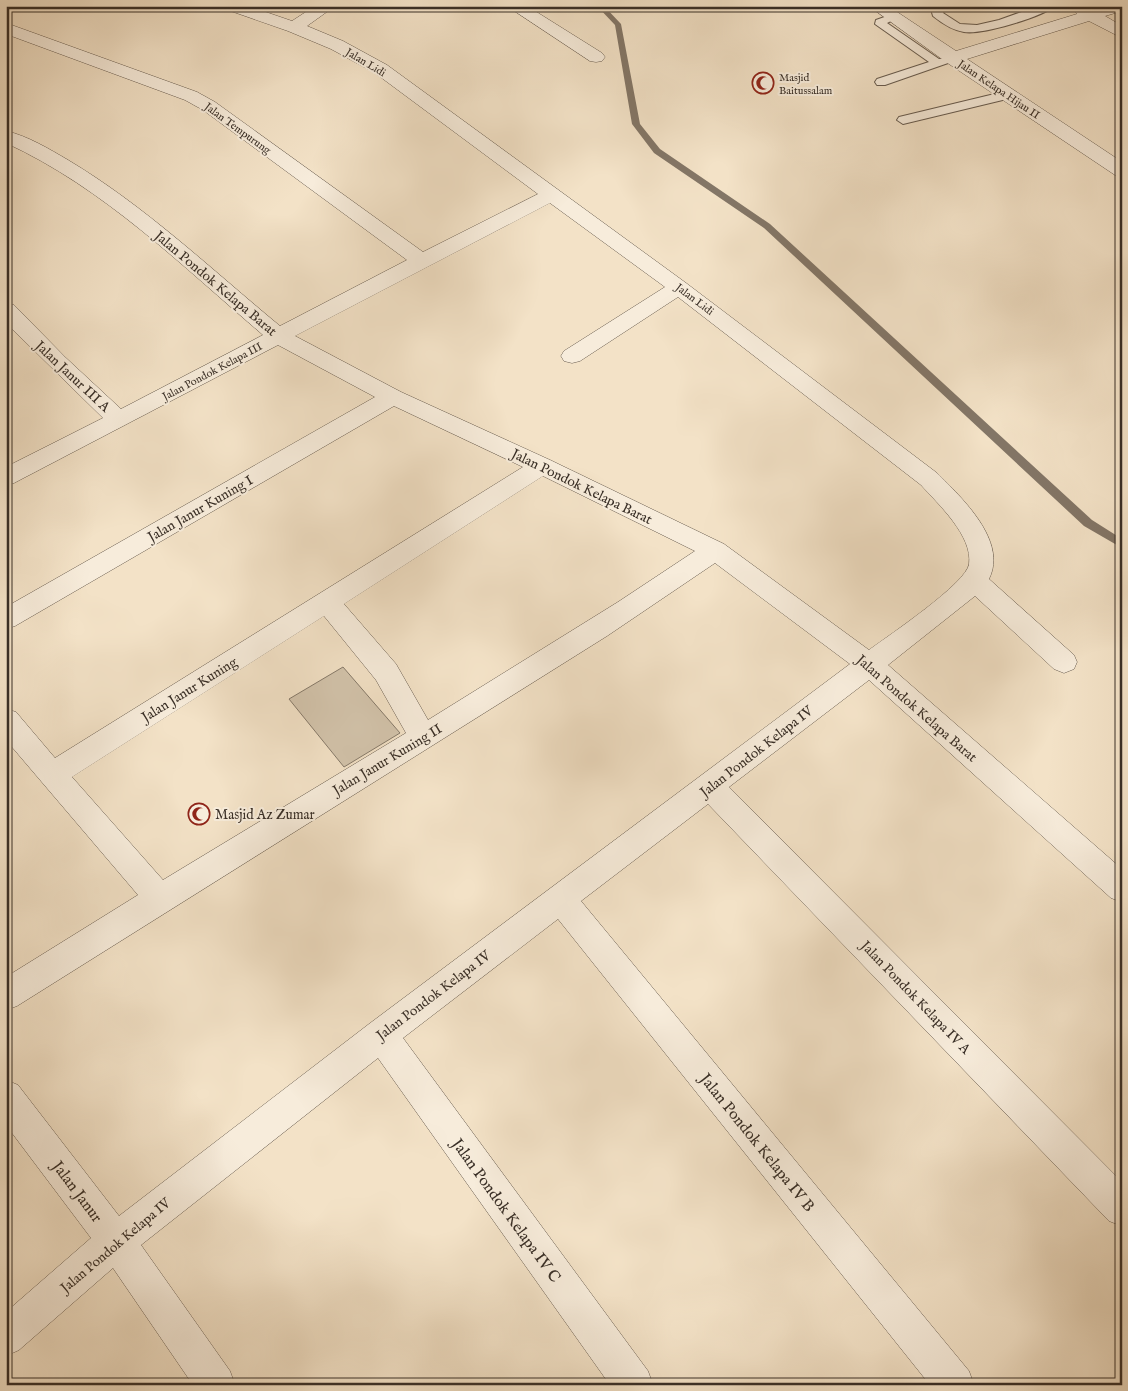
<svg xmlns="http://www.w3.org/2000/svg" width="1128" height="1391" font-family="'IM FELL English',serif">
<rect width="100%" height="100%" fill="#f3e2c7"/>
<filter id="stains"><feTurbulence type="fractalNoise" baseFrequency=".004" numOctaves="4"/><feColorMatrix values="0 0 0 0 .2 0 0 0 0 .09 0 0 0 0 .02 0 0 0 .5 -.17"/></filter>
<radialGradient id="worn" r=".72"><stop offset=".6" stop-color="#630" stop-opacity="0"/><stop offset="1" stop-color="#630" stop-opacity=".3"/></radialGradient>
<path fill="#d3c4ac" stroke="#867a6a" d="M343,667L400,733L344,767L289,699Z"/>
<g fill="none" stroke-linecap="round" stroke-linejoin="round">
<path fill="#837667" fill-rule="evenodd" d="M597,6H604L621,24L640,124L660,149L770,224L1092,520L1122,539V548L1084,526L764,228L654,153L632,124L615,25Z"/>
<g stroke="#685c4f" stroke-width="2">
<path id="service" d="M934,6H947L943,13L960,24L977,25L999,20L1038,6H1054C1043,17 981,35 964,32C952,30 943,24 933,16L931,9Z
M893,14L899,17L887,23L939,59L951,58L953,60L951,62L885,85H877L875,82L877,79L929,62L875,24L876,20Z
M1007,91L1013,95L1011,98L903,124L897,120L899,117Z"/>
</g>
<g stroke="#685c4f" stroke-width="1">
<path id="minor" d="M223,6H248L292,21L315,6H335L307,26L343,41L387,65L686,283L937,473C962,498 1008,541 989,579L1074,655L1077,662L1074,669L1064,673L1054,669L975,596L888,665L1122,869V902L1111,898L869,680L729,787L1122,1182V1226L1109,1221L708,804L581,901L969,1371L974,1385H930L558,919L403,1038L648,1371L653,1385H610L378,1058L141,1245L230,1371L235,1385H193L113,1268L19,1350L6,1356V1312L91,1238L6,1125V1080L18,1085L119,1216L369,1024L850,664L715,563L607,636L17,1006L6,1010V977L138,895L6,740V709L16,712L55,758L523,467L394,406L15,626L6,629V607L375,397L278,345L14,483L6,485V467L103,418L6,323V304L14,305L65,357L121,409L263,335C182,266 104,188 6,143V131C28,136 49,149 68,160C145,206 211,269 280,326L407,260L203,110L185,100L6,34V23L197,92L215,102L423,252L538,194L375,73L331,49L288,31L225,9ZM550,203L665,287L564,351L561,356L564,361L572,363L580,361L678,297L921,485C938,504 973,536 969,564C967,583 888,636 869,650L724,544L550,460L401,392L295,336ZM543,476L695,551L618,602L428,720L396,664L344,604ZM324,616L376,680L406,733L163,880L72,777Z
M507,6H527L602,53L605,57L602,61L596,62L590,61Z
M869,6H888L956,51L1077,14L1074,10L1076,7L1087,6L1093,9L1103,6H1122V11L1105,16L1122,26V38L1089,21L967,59L1122,162V177L1115,175L946,62Z"/>
</g>
<use href="#service" fill="#f7ecdb" fill-rule="evenodd"/>
<use href="#minor" fill="#f7ecdb" fill-rule="evenodd"/>
</g>
<defs>
<g id="mosque-ring" transform="scale(1.125)"><circle r="9.5" fill="#f7ecdb" stroke="#8f2418" stroke-width="1.5"/><path d="M3.5-4.9A6 6 0 1 0 3.5 4.9A5 5 0 1 1 3.5-4.9Z" fill="#8f2418"/></g>
</defs>
<g fill-rule="evenodd">
<use href="#mosque-ring" x="763" y="83"/>
<use href="#mosque-ring" x="199" y="814"/>
</g>
<g text-anchor="middle" stroke-width="4" stroke-linejoin="round" paint-order="stroke">
<g font-size="11" fill="#392f27" stroke="#f7ecdb">
<text transform="translate(366 62) rotate(31)" y="4">Jalan Lidi</text>
<text transform="translate(999 89) rotate(34)" y="4">Jalan Kelapa Hijau II</text>
<text transform="translate(238 128) rotate(36)" y="4">Jalan Tempurung</text>
<text transform="translate(695 299) rotate(37)" y="4">Jalan Lidi</text>
<text transform="translate(212 371) rotate(-28)" y="4">Jalan Pondok Kelapa III</text>
</g>
<g font-size="11" fill="#392f27" stroke="#f7ecdb" text-anchor="start">
<text x="779" y="81">Masjid<tspan x="779" dy="13">Baitussalam</tspan></text>
</g>
<g font-size="14" fill="#392f27" stroke="#f7ecdb">
<text transform="translate(216 283) rotate(40)" y="5">Jalan Pondok Kelapa Barat</text>
<text transform="translate(73 376) rotate(43)" y="5">Jalan Janur III A</text>
<text transform="translate(582 486) rotate(26)" y="5">Jalan Pondok Kelapa Barat</text>
<text transform="translate(200 508) rotate(-30)" y="5">Jalan Janur Kuning I</text>
<text transform="translate(189 689) rotate(-32)" y="5">Jalan Janur Kuning</text>
<text transform="translate(917 708) rotate(41)" y="5">Jalan Pondok Kelapa Barat</text>
<text transform="translate(756 751) rotate(-38)" y="5">Jalan Pondok Kelapa IV</text>
<text transform="translate(387 759) rotate(-31)" y="5">Jalan Janur Kuning II</text>
<text transform="translate(433 995) rotate(-37)" y="5">Jalan Pondok Kelapa IV</text>
<text transform="translate(916 997) rotate(46)" y="5">Jalan Pondok Kelapa IV A</text>
<text transform="translate(115 1245) rotate(-40)" y="5">Jalan Pondok Kelapa IV</text>
</g>
<g font-size="14" fill="#392f27" stroke="#f7ecdb" text-anchor="start">
<text x="215" y="819">Masjid Az Zumar</text>
</g>
<g font-size="16" fill="#392f27" stroke="#f7ecdb">
<text transform="translate(758 1142) rotate(51)" y="6">Jalan Pondok Kelapa IV B</text>
<text transform="translate(78 1191) rotate(53)" y="6">Jalan Janur</text>
<text transform="translate(507 1210) rotate(54)" y="6">Jalan Pondok Kelapa IV C</text>
</g>
</g>
<rect width="1128" height="1391" fill="none" stroke="#f3e2c7" stroke-width="25"/>
<rect x="8" y="8" width="1113" height="1376" fill="none" stroke="#392f27" stroke-width="2.5"/>
<rect x="12" y="12" width="1103" height="1366" fill="none" stroke="#392f27"/>
<rect width="100%" height="100%" filter="url(#stains)"/>
<rect width="100%" height="100%" fill="url(#worn)"/>
</svg>
